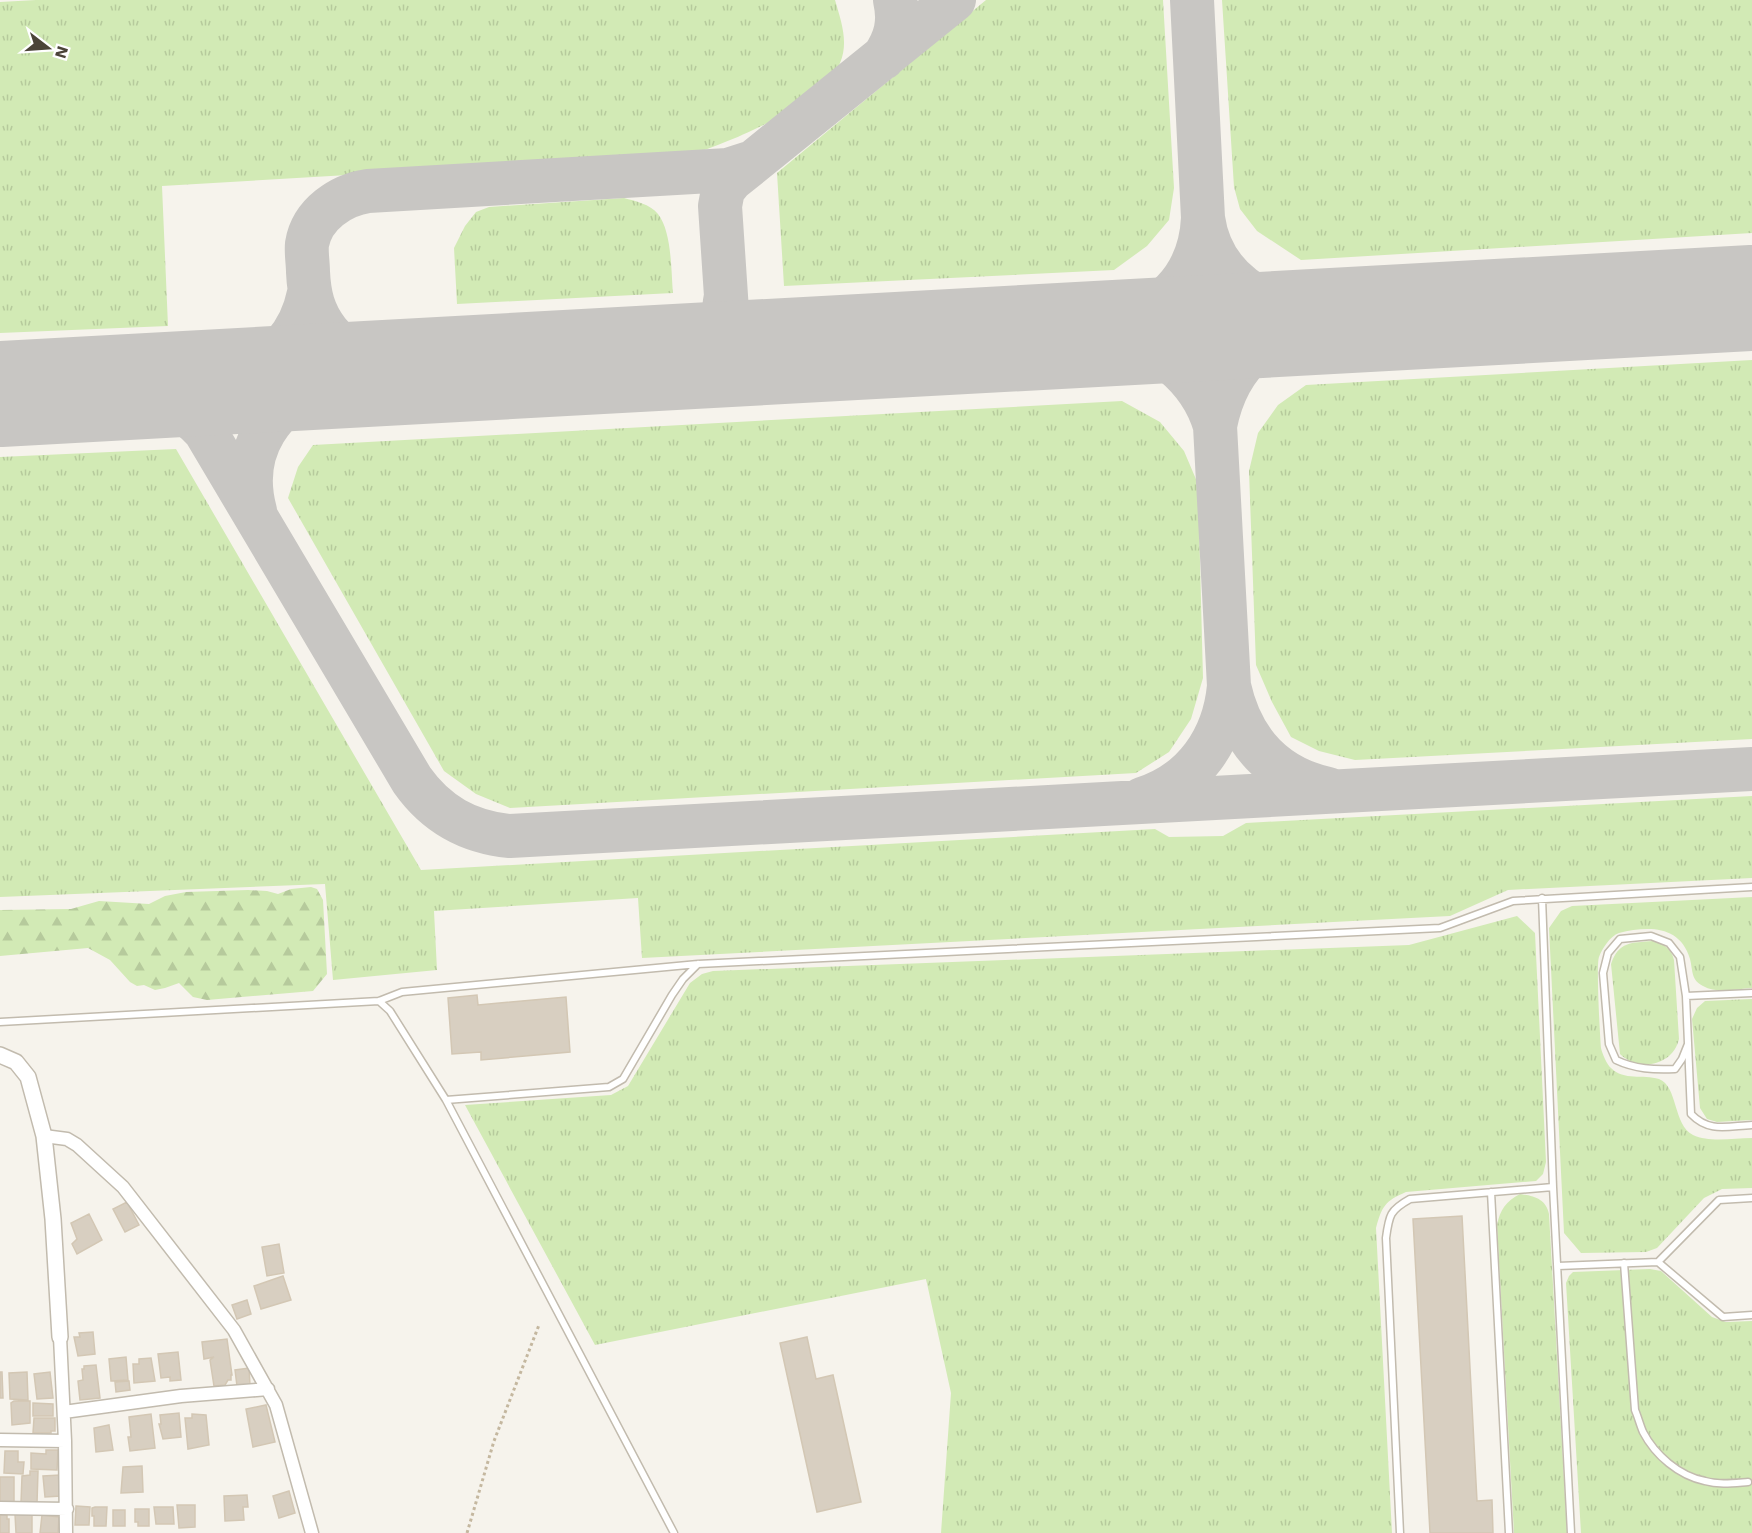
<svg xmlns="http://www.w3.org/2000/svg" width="1752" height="1533" font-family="'Work Sans',sans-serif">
<defs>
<pattern id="grass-tufts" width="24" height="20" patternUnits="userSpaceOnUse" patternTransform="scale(1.5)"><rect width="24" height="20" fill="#d2eab5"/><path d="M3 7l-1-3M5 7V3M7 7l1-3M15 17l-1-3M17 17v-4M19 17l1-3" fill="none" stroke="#b6ca9c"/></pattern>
<pattern id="forest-firs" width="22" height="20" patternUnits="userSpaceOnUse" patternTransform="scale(1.5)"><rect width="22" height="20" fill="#d2eab5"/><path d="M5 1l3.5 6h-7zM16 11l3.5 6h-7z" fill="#b6ca9c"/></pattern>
</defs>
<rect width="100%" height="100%" fill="#f6f3ec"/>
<path fill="url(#grass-tufts)" d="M36,0H835C841,21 849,42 840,63C824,104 729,143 689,155L162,186L168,326L0,333V2Z
M986,0H1163L1174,188L1169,220L1147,246L1114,270L784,286L777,173Z
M1222,0H1752V233L1301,260L1257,231L1240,209L1234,187Z
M624,198C635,201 650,204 658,214C672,232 671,271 673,293L457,304L454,248L465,226L476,212L489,207Z
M1752,360V739L1355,760L1319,751L1291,737L1272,702L1256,665L1249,471L1258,433L1278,405L1306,385Z
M1122,401L1160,422L1184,451L1198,484L1203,678L1191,719L1169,752L1136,773L510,808L476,794L444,771L288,498L298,467L313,445Z
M176,449L421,870L1155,829L1169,837L1223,836L1246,823L1752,796V878L1508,890L1450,916L642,958L638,898L434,911L437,970L333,980L325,884L0,897V457Z
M1752,897V988C1736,989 1717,994 1703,986C1691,980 1693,971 1690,959C1680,925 1648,926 1619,933C1610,936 1602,949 1599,957C1596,965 1600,1036 1601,1048C1602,1053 1607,1065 1611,1068C1624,1081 1643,1074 1659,1079C1678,1086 1673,1125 1693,1135C1710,1143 1734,1138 1752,1138V1188L1722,1189L1704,1198L1657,1248L1646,1252L1581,1253L1564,1233L1549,928L1561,911L1572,906Z
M1517,916L1535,933L1546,1162L1543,1174L1536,1181L1406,1192C1385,1201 1382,1206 1376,1228L1392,1533H941L951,1393L926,1279L595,1345L465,1105L611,1095L628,1086L690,983L702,974L713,971L1409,945Z
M1653,941C1664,944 1671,948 1674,960L1679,1039C1673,1066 1638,1072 1620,1054L1611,964C1619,941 1631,943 1653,941Z
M1752,999V1120L1717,1122L1707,1119L1700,1108L1692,1019L1697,1008L1705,1001Z
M1520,1194C1534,1196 1546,1199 1549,1214L1567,1533H1514L1497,1225C1500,1210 1506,1201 1520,1194Z
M1650,1269L1661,1271L1712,1317L1726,1322L1752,1321V1533H1581L1566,1283L1569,1276L1573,1272Z"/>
<path fill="url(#forest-firs)" d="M311,887L317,889L323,900L327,974L313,991L207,1000L193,997L179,983L165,988L155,990L144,985L137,986L130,982L110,960L88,948L0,956V910L71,909L99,901L149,904L165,896L186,892L248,890L267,891L278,894L291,889Z"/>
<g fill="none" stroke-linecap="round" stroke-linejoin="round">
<path stroke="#c8c6c3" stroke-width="44" d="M883,58C896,39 900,22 895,0
M1203,218C1212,282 1263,305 1319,321
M1105,333C1160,311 1200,282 1203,218L1192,0
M1105,333C1155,340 1201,377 1215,426
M766,352C746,344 734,331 727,311L720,206L723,190L731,180L954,0
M684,356C710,347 723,328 725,301
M403,372C375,365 346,355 328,332C313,313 309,294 308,272C308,263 306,253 307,244C312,214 341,195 368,191L728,170L753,162
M235,381C274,360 300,338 309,293
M129,387C160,394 184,408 205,431L412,780C436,814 468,832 510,836L1752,769
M255,511C238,447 274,407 325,376
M1229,686C1241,741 1273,777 1328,789
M1142,799C1194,783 1224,739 1229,686L1215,426C1226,368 1261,332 1319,321"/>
<path stroke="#c8c6c3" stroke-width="106" d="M0,394L1752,298"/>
</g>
<path fill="#d8cfc1" stroke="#d3c7b4" stroke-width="1.5" d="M477,995L478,1005L566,997L570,1052L481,1060V1052L452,1054L448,998Z
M127,1202L139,1225L125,1232L113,1209Z
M89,1214L102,1240L77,1254L72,1244L77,1239L71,1223Z
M1462,1216L1477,1501L1492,1500L1493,1533H1430L1413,1219Z
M279,1244L284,1273L267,1276L262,1247Z
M283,1276L291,1300L261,1309L254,1286Z
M247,1300L251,1314L237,1319L232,1305Z
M93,1332L95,1354L78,1356L74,1337H80L79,1333Z
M807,1337L816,1379L833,1375L861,1502L817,1512L780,1343Z
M227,1339L232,1375H231V1380H228L225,1385L214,1386L210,1360L214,1357L204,1359L202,1342Z
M178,1352L181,1380L170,1381V1377L161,1378L158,1354Z
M126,1357L128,1380L111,1381L109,1359Z
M151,1358L155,1381L134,1383L133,1364H139V1359Z
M96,1365L100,1398L80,1400L78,1381L83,1380L82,1369H84V1366Z
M249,1368L250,1385L237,1386L235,1370Z
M0,1372H2L3,1398H0Z
M27,1372L28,1400L10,1399L9,1373Z
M50,1372L53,1398L37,1399L34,1374Z
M129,1381L130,1390L116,1392L115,1382Z
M14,1401H30V1423L12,1425L11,1403Z
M33,1403L53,1404V1416H33Z
M266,1405L275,1442L253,1447L246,1409Z
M179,1413L181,1437L163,1439L159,1424H161L160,1415Z
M151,1414L155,1448L130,1451L128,1437H131L129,1417Z
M192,1414L206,1415L209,1445L188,1449L185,1418H192Z
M34,1418H55V1431H51V1433H33Z
M109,1425L113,1450L96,1452L94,1428Z
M46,1450H58L57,1470L31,1469V1453L46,1454Z
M5,1451H18V1462H24L23,1474L4,1473Z
M142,1466L143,1492L121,1493L123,1467Z
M30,1471H38L37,1503H21L22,1476L30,1475Z
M60,1475L61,1496L45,1497L43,1476Z
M0,1477H14V1502H0Z
M289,1491L295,1513L279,1518L273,1496Z
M247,1495L248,1507H243L244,1520L225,1521L224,1496Z
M177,1505H195V1527L179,1528Z
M76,1506L90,1507L89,1525H75Z
M95,1507H107L106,1526H94V1516H92V1508Z
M154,1507H173L174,1524H156Z
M135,1509H149V1526H138V1522H135Z
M113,1510H125V1526H113Z
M15,1514L32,1515V1533H16Z
M0,1515H7V1519H9V1533H0Z
M42,1515L59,1517L58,1533H40Z"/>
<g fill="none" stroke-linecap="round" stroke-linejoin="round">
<g stroke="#c2bbae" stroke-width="9">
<path id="service" d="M1542,898L1553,1187L1571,1533
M1686,996L1752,993
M379,1001L390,1011L446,1100L674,1533
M0,1022L379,1001L402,992L698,964L1440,928L1513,901L1752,887
M1688,1044L1682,1059L1675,1069C1654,1070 1635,1069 1616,1060L1609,1044L1603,973L1608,953L1620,939L1651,936L1669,943L1680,957L1686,996L1691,1114C1709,1133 1728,1126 1752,1125
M446,1100L609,1087L623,1079L672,995L683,979L698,964
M1491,1192L1509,1533
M1752,1198L1719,1200L1658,1262L1723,1317L1752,1315
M1624,1263L1635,1410C1638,1417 1640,1425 1643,1432C1655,1455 1679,1476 1705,1481C1719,1485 1734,1483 1748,1482
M1558,1266L1658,1262
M1400,1533L1386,1238C1389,1215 1390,1210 1410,1199L1553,1187"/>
</g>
<g stroke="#c2bbae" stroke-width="15">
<path id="minor" d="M44,1136L67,1139L77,1145L123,1187L234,1330L276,1405L312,1533
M60,1337L65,1441L66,1533
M64,1412L181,1396L268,1389
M0,1440L65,1441
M0,1508L67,1509"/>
</g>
<g stroke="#c2bbae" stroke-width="18">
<path id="tertiary" d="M0,1055L16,1062L28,1077L44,1136L53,1219L60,1337"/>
</g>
<path stroke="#c4b79f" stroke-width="3" stroke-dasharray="3 3" stroke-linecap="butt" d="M467,1533L494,1441L539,1325"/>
<use href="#service" stroke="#fff" stroke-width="6"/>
<use href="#minor" stroke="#fff" stroke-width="12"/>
<use href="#tertiary" stroke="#fff" stroke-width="15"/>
</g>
<g transform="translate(48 48) rotate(107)" stroke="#ffffff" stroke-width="4.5" paint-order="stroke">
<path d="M0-4.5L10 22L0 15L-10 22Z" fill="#4b4439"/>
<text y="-9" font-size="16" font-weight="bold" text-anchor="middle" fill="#4b4439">N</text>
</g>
</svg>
